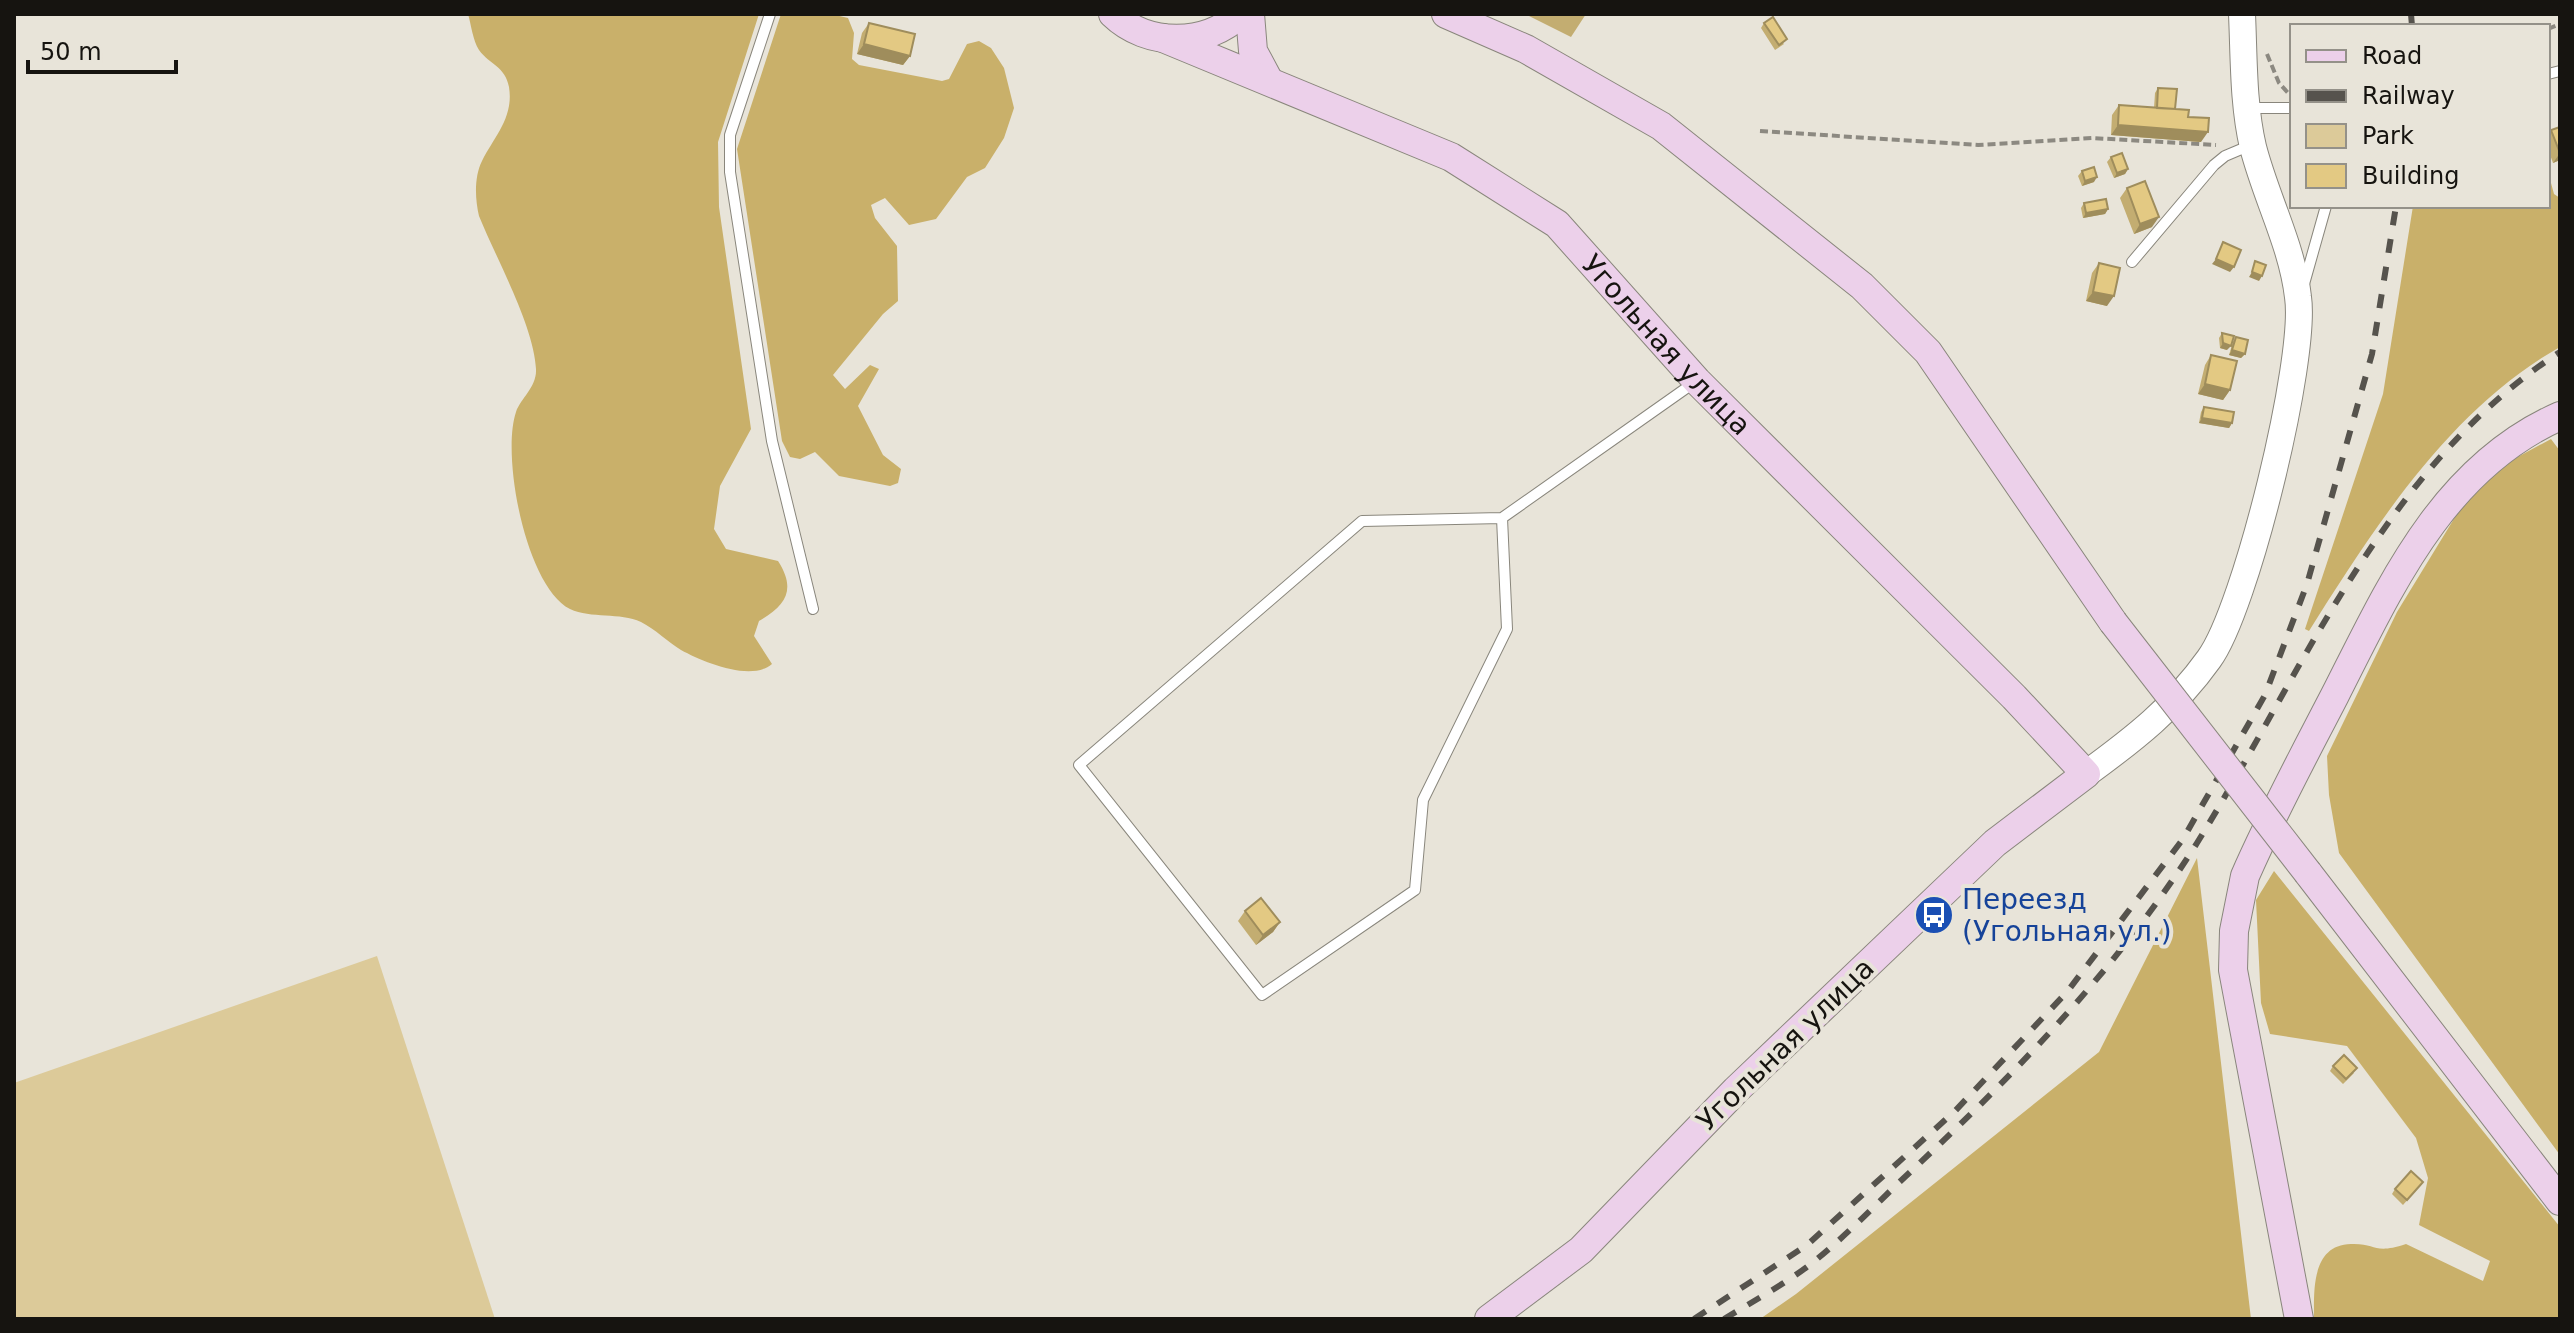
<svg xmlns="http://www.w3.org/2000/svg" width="2574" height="1333" font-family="'DejaVu Sans',sans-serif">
<rect width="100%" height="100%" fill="#e8e4d9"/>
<path fill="#dcca99" d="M377,956L495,1319H14V1083Z"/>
<path fill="#c9b06a" d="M468,14H759L718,142L719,207L751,429L720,486L714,529L726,549L778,561C796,589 787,605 759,621L754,636L772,664C751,682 703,662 681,650C668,642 655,629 641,622C620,612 591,619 570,609C526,587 501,456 516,412C521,398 537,387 536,369C534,326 496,258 479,216C475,199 474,177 482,161C494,137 514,118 509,87C505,66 490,65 479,50C473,41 471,24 468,14Z
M781,14H831L848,18L854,33L852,59L859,65L942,81L949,79L967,44L979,41L991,48L1004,68L1014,108L1004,138L985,168L967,177L936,219L909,225L885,198L871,205L875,218L897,246L898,301L883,314L833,375L845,389L870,365L879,369L858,406L883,455L901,469L898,483L890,486L839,476L815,452L800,459L790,457L782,441L737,149Z
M2548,172L2554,194L2560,198V347C2450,409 2375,526 2309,631L2305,629L2383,394L2413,206H2548Z
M2551,439L2560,451V1155L2339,853L2329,795L2327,756L2397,612L2460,509L2490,472Z
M2197,858L2251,1319H1760L1796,1294L2099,1052Z
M2274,871L2560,1227V1319H2314C2314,1291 2311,1245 2351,1244C2377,1243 2373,1255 2406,1244L2483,1281L2490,1261L2419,1225L2428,1178L2416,1138L2347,1046L2270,1034L2261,1003L2256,900Z"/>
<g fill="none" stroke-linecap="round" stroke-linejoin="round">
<g stroke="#89867c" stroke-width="12">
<path id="service" d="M770,14L730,135V172L772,441L813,609
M2548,74L2560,71
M2246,108H2292
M2132,262L2214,165L2225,156L2251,145
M2304,284L2326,206
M1502,518L1507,629L1423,800L1415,890L1262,995L1079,765L1362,521L1502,518L1695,382"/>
</g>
<g stroke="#89867c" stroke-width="28">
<path id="tertiary" d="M2086,774C2134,739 2174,708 2209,659C2246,609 2307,359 2298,297C2292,245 2266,198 2253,147C2243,104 2244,58 2242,14"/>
</g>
<g stroke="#89867c" stroke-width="30">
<g id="secondary">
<path d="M1113,14C1147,47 1206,47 1240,14"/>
<path d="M1250,14L1253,51L1268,79"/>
<path d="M1446,14L1526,49L1661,126L1862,286L1928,352L2113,622"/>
<path id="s1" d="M1163,38L1451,157L1557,224L1697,381L2014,697L2086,774L1995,843L1736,1090L1581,1250L1489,1319"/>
<path d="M2308,873L2560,1201"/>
<path d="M2299,1319L2233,970L2234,931L2245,876C2272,814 2304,755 2335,695C2390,587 2442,468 2560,416"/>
</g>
</g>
<path stroke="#8c8981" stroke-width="4" stroke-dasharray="8 4" stroke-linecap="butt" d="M2548,29L2560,24
M2267,54L2279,83L2290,95
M1760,131L1978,145L2092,138L2216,145"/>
<use href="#service" stroke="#fff" stroke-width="10"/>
<use href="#tertiary" stroke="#fff" stroke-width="26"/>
<use href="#secondary" stroke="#ecd0ea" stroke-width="28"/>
<path stroke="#56534d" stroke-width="6" stroke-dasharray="14 14" stroke-linecap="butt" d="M2411,14L2412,26
M1694,1319L1807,1245L1955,1111L2067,992L2183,839L2265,695L2307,584L2372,354L2396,206
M1724,1319C1755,1300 1789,1282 1817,1259C1849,1233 1877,1203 1907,1175C2013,1076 2119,967 2197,843C2303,672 2385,465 2560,352"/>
<g stroke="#89867c" stroke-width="30" stroke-linecap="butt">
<path id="secondary-bridge" d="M2113,622L2308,873"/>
</g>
<use href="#secondary-bridge" stroke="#ecd0ea" stroke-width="28"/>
</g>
<path fill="#c3ad71" d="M1525,14H1586L1571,37Z
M869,23L910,56L903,65L857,54L862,33Z
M1764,23L1784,44L1775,50L1761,28Z
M2158,88L2175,109L2188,117L2201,142L2111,135L2112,115L2119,105L2154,108L2155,93Z
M2560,127V160L2553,163L2548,149V135L2551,130Z
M2111,157L2128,169L2125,174L2114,178L2107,162Z
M2082,171L2094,182L2082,186L2078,176Z
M2127,188L2152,227L2134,234L2120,198Z
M2084,203L2108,209L2105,214L2083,218L2081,208Z
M2099,263L2107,306L2086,301L2092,273Z
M2222,333L2227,350L2220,348L2219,338Z
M2236,337L2245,354L2241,358L2229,355L2233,342Z
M2211,355L2230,390L2223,400L2198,394L2205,365Z
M2204,407L2232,423L2229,428L2199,423L2201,412Z
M1245,911L1280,922L1273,932L1256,945L1238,921Z
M2333,1066L2354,1073L2343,1084L2330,1071Z
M2423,1182L2403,1205L2392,1194L2395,1189Z"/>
<path fill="#9f8d5c" d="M864,44L910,56L903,65L857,54Z
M2118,125L2208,132L2201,142L2111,135Z
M2560,153V160L2553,163Z
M2128,169L2125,174L2114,178L2117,173Z
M2097,177L2094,182L2082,186L2085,181Z
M2108,209L2105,214L2083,218L2086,213Z
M2159,217L2152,227L2134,234L2140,224Z
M2216,259L2234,267L2230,272L2212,264Z
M2252,272L2262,276L2259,281L2249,277Z
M2093,292L2114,296L2107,306L2086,301Z
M2223,343L2231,346L2227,350L2220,348Z
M2232,350L2245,354L2241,358L2229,355Z
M2205,384L2230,390L2223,400L2198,394Z
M2202,418L2232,423L2229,428L2199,423Z
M1280,922L1273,932L1256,945L1263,935Z"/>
<path fill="#e3c983" stroke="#9f8d5c" stroke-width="2" d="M1773,17L1787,39L1779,45L1764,23Z
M869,23L915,34L910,56L864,44Z
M2158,88L2177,89L2175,109L2157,108Z
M2119,105L2189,110L2188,117L2209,118L2208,132L2118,125Z
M2560,127V153L2551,130Z
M2122,153L2128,169L2117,173L2111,157Z
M2094,167L2097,177L2085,181L2082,171Z
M2145,181L2159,217L2140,224L2127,188Z
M2106,199L2108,209L2086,213L2084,203Z
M2223,242L2241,250L2234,267L2216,259Z
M2255,261L2266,265L2262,276L2252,272Z
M2099,263L2120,268L2114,296L2093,292Z
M2222,333L2234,336L2231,346L2223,343Z
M2236,337L2248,340L2245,354L2232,350Z
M2211,355L2237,361L2230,390L2205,384Z
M2204,407L2234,412L2232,423L2202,418Z
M1261,898L1280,922L1263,935L1245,911Z
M2344,1055L2357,1068L2346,1079L2333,1066Z
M2411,1171L2423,1182L2407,1200L2395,1189Z"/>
<defs>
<g id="bus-disc" transform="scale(2)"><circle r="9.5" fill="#1a4fb4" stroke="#e8e4d9"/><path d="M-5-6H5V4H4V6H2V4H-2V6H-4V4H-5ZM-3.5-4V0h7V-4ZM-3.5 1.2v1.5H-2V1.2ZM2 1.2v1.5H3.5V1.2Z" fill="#fff"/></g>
</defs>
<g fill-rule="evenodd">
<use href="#bus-disc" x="1934" y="915"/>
</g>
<g text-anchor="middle" stroke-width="8" stroke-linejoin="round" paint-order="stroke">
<g font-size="28" fill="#161410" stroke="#e8e4d9">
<text dy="10" stroke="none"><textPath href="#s1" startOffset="600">Угольная улица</textPath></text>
<text transform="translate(1785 1044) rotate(-44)" y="10">Угольная улица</text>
</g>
<g font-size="28" fill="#164399" stroke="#e8e4d9" text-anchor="start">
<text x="1962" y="909">Переезд<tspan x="1962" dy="32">(Угольная ул.)</tspan></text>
</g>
</g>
<rect width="2574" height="1333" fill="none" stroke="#161410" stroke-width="32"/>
<rect x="2290" y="24" width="260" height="184" fill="#e8e4d9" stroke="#949189" stroke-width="2"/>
<rect x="2306" y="50" width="40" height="12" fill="#ecd0ea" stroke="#949189" stroke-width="2"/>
<text x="2362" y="64" font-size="24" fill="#161410">Road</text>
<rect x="2306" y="90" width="40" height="12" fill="#56534d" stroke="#949189" stroke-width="2"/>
<text x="2362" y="104" font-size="24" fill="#161410">Railway</text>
<rect x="2306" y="124" width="40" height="24" fill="#dcca99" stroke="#949189" stroke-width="2"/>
<text x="2362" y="144" font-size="24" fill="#161410">Park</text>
<rect x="2306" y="164" width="40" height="24" fill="#e3c983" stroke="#949189" stroke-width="2"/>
<text x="2362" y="184" font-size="24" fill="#161410">Building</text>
<path d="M28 60v12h148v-12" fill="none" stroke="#161410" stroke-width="4"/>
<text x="40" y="60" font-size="24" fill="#161410" stroke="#e8e4d9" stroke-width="6" paint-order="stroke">50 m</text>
</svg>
